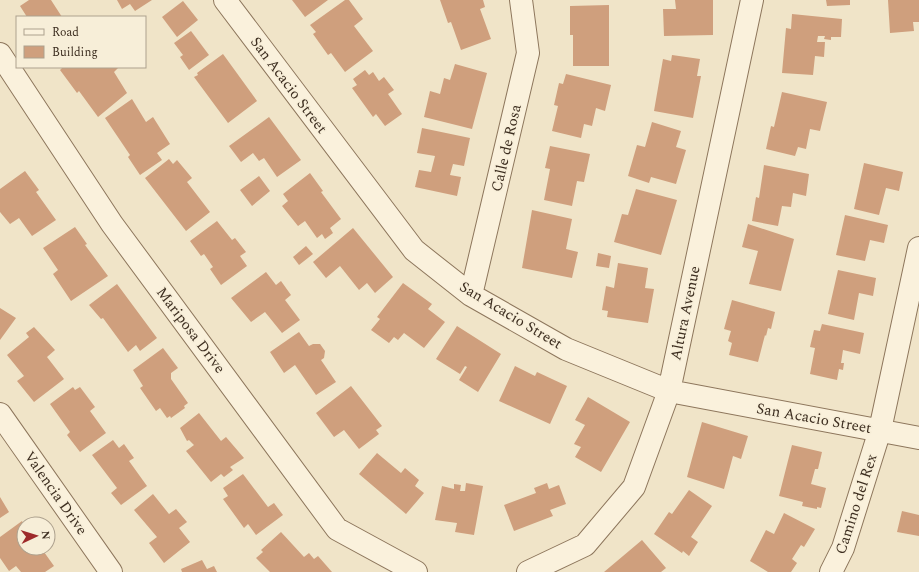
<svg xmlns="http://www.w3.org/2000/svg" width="919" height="572" font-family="Spectral,serif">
<rect width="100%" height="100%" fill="#f0e4c8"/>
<path fill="#cf9f7d" d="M29,0H51L62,17H27L20,6Z
M117,0H152L135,11L130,4L122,9Z
M292,0H328L305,17Z
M345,0H349L363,19L354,26L373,51L345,72L331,53L328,55L313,34L316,32L310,25Z
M440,0H483L485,7L480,9L491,39L461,50L451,22L448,23Z
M675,0H713V35L664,36L663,9H676Z
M826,0H850V5L827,6Z
M888,0H919V22H913L914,31L890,33Z
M183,1L198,20L177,37L162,17Z
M609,5V66H573V35H570V6Z
M792,14L842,19L841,37H831V40L824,39L825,36H818L817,42H825L824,57L815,56L813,75L782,73L786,28L791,29Z
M191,31L209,55L189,70L180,57L183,55L174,43Z
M223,54L257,101L228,123L194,77L198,75L197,73Z
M672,55L700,59L697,76H701L693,118L654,111L663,59L671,61Z
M455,64L487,73L472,129L424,117L430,91L440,94L444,78L450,80Z
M63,67H119L114,72L127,93L98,117L79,91L77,93L60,70Z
M365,70L369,75L373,72L379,81L384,77L394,90L388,94L402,114L385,126L376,114L373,117L352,88L357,85L353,79Z
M566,74L611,85L605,111L596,108L592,126L584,124L581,138L552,131L558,106L554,105L559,83L563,84Z
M782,92L827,102L820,131L810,129L806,149L798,147L795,156L766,149L771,126L774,127Z
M132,99L146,122L153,117L170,144L157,153L162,160L140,175L128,157L130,155L105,118Z
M269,117L301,160L277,177L264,158L259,161L253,153L241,162L229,146Z
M652,122L681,131L676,147L686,150L676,184L651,177L649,183L628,176L637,145L645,147Z
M422,128L470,138L464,166L453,164L450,175L461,177L457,196L415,187L419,170L431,172L435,156L417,153Z
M550,146L590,154L584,182L577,181L572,206L544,200L550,169L545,168Z
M169,159L173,164L177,160L192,178L187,182L210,212L186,231L145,178Z
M864,163L903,172L899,191L886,188L879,215L854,209Z
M764,165L809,174L806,196L793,193L791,207L782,206L778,226L752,221L756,197L759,198Z
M25,171L39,190L36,192L56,220L32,236L19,218L10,224L0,212V189Z
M310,173L323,191L321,192L341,219L330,228L333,233L325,239L322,234L317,238L305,221L298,226L282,206L288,201L283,194Z
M259,176L270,191L252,206L240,190Z
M636,189L677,200L661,255L614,242L622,214L628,215Z
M532,210L572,219L566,249L578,252L572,278L522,268Z
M845,215L888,225L884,243L870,240L865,261L836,255Z
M217,221L232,240L235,238L246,252L240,256L247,266L221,285L210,269L213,267L204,254L201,256L190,241Z
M748,224L794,239L781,291L749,284L758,251L742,247Z
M75,227L87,244L85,245L108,276L71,301L53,274L58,270L43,248Z
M353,228L393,277L375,293L367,283L359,290L340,266L326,278L313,262Z
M306,246L313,254L299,265L293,257Z
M598,253L611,256L609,268L596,266Z
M618,263L648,268L645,288L654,289L648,323L607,317L608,311L602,310L606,286L614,288Z
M838,270L876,278L873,296L859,293L854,320L828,314Z
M266,272L276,285L281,281L291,295L285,300L300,320L282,333L265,312L251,322L231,298Z
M403,283L432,304L428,309L445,322L424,348L404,333L398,340L394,337L389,343L371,330L380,319L377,317Z
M117,284L157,338L140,351L136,345L128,352L103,318L101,319L89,305Z
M732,300L775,312L771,329L768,328L766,336L765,335L758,362L729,355L732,343L728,341L731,331L724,329Z
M0,308L16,318L0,340Z
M822,324L864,333L860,354L843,350L841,363H844L843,370L839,369L837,380L810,374L815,348L810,347L814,330L820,331Z
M457,326L501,354L478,392L459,380L467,367L465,366L460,374L436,359Z
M34,327L55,350L47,357L64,379L34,402L17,381L24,376L7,355L29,337L26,333Z
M299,332L309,346L313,344H320L325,351L324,358L321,360L336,382L316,395L295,365L284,373L270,352Z
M163,348L178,368L171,373V379L188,403L184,406L185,408L171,418L170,416L167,418L160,408L156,411L140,388L143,386L133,370Z
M515,366L535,376L537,372L567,386L550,424L499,401Z
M351,386L382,426L376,430L379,434L359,449L344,430L334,437L316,413Z
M73,387L75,390L80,387L95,407L90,411L106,433L80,452L67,435L70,432L50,404Z
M588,397L630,422L601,472L575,457L581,447L574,444L585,425L575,420Z
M199,413L221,441L226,437L244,458L230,467L233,470L224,477L221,474L211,482L186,451L194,445L189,440L187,441L180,428Z
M702,422L748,436L741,459L733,456L724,489L687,477Z
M113,440L119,448L124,444L134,458L129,461L147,486L121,505L111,493L117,488L92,455Z
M792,445L822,452L818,469H815L811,484L826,488L821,508L817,507V509L802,506L803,502L779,496Z
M377,453L401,473L405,468L419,480L415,486L424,493L406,514L359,474Z
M243,474L268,507L274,503L283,515L256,535L248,524L244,528L223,499L228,496L223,488Z
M466,483L483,486L474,535L455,532L457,523L435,520L442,486L454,489V484L461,485L460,491H465Z
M547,483L549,489L559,485L566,504L550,510L553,516L514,531L504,505L536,493L534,488Z
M689,490L712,506L691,537L698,542L689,556L683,551L682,553L654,534L669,512L672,514Z
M153,494L169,514L176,509L187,522L179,528L190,542L164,563L149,543L157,537L134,510Z
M0,497L9,512L0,518Z
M902,511L919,515V536L897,532Z
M784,513L815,529L804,547L801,545L792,559L797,563L791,572H768L750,561L766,530L774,534Z
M22,521L24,525V548H45L46,550L44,552L54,566L45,572H21L16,566L9,571L0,558V537Z
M281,532L304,557L309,553L314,559L318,556L332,572H270L256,558L263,552L261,550Z
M642,540L666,568L661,572H604Z
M202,560L207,569L214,566L217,572H182L181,569Z"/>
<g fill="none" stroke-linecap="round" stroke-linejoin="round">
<g stroke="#8d765c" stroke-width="24">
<path id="minor" d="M225,0L414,250L471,295L566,349L669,391L919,438
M0,54L112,224L337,529L416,572
M471,295L528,53L521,0
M0,414L111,572
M528,572L585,545L634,487L669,391L752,0
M831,572L843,548L880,430L919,248"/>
</g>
<use href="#minor" stroke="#faf1dc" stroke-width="22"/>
</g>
<g text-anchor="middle" stroke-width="3" stroke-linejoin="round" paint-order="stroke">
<g font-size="15" fill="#3d2e20" stroke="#f7eed8">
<text transform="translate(289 85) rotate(53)" y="5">San Acacio Street</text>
<text transform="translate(506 148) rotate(-77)" y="5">Calle de Rosa</text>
<text transform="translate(685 313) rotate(-78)" y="5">Altura Avenue</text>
<text transform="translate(511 315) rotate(31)" y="5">San Acacio Street</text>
<text transform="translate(191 330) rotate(53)" y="5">Mariposa Drive</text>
<text transform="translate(814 418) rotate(10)" y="5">San Acacio Street</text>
<text transform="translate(56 493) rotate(55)" y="5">Valencia Drive</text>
<text transform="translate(856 504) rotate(-72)" y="5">Camino del Rex</text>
</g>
</g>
<rect x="16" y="16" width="130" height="52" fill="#f7eed8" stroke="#ada18e"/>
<rect x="24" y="29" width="20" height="6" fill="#faf1dc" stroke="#ada18e"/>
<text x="52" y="36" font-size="12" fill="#3d2e20">Road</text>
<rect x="24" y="46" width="20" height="12" fill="#cf9f7d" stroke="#ada18e"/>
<text x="52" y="56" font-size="12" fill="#3d2e20">Building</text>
<g transform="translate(36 536) rotate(86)"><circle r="19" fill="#f7eed8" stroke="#ada18e"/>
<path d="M0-3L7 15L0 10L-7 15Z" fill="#9e2a2b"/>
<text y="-6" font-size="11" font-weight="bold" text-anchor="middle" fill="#3d2e20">N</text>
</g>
</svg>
